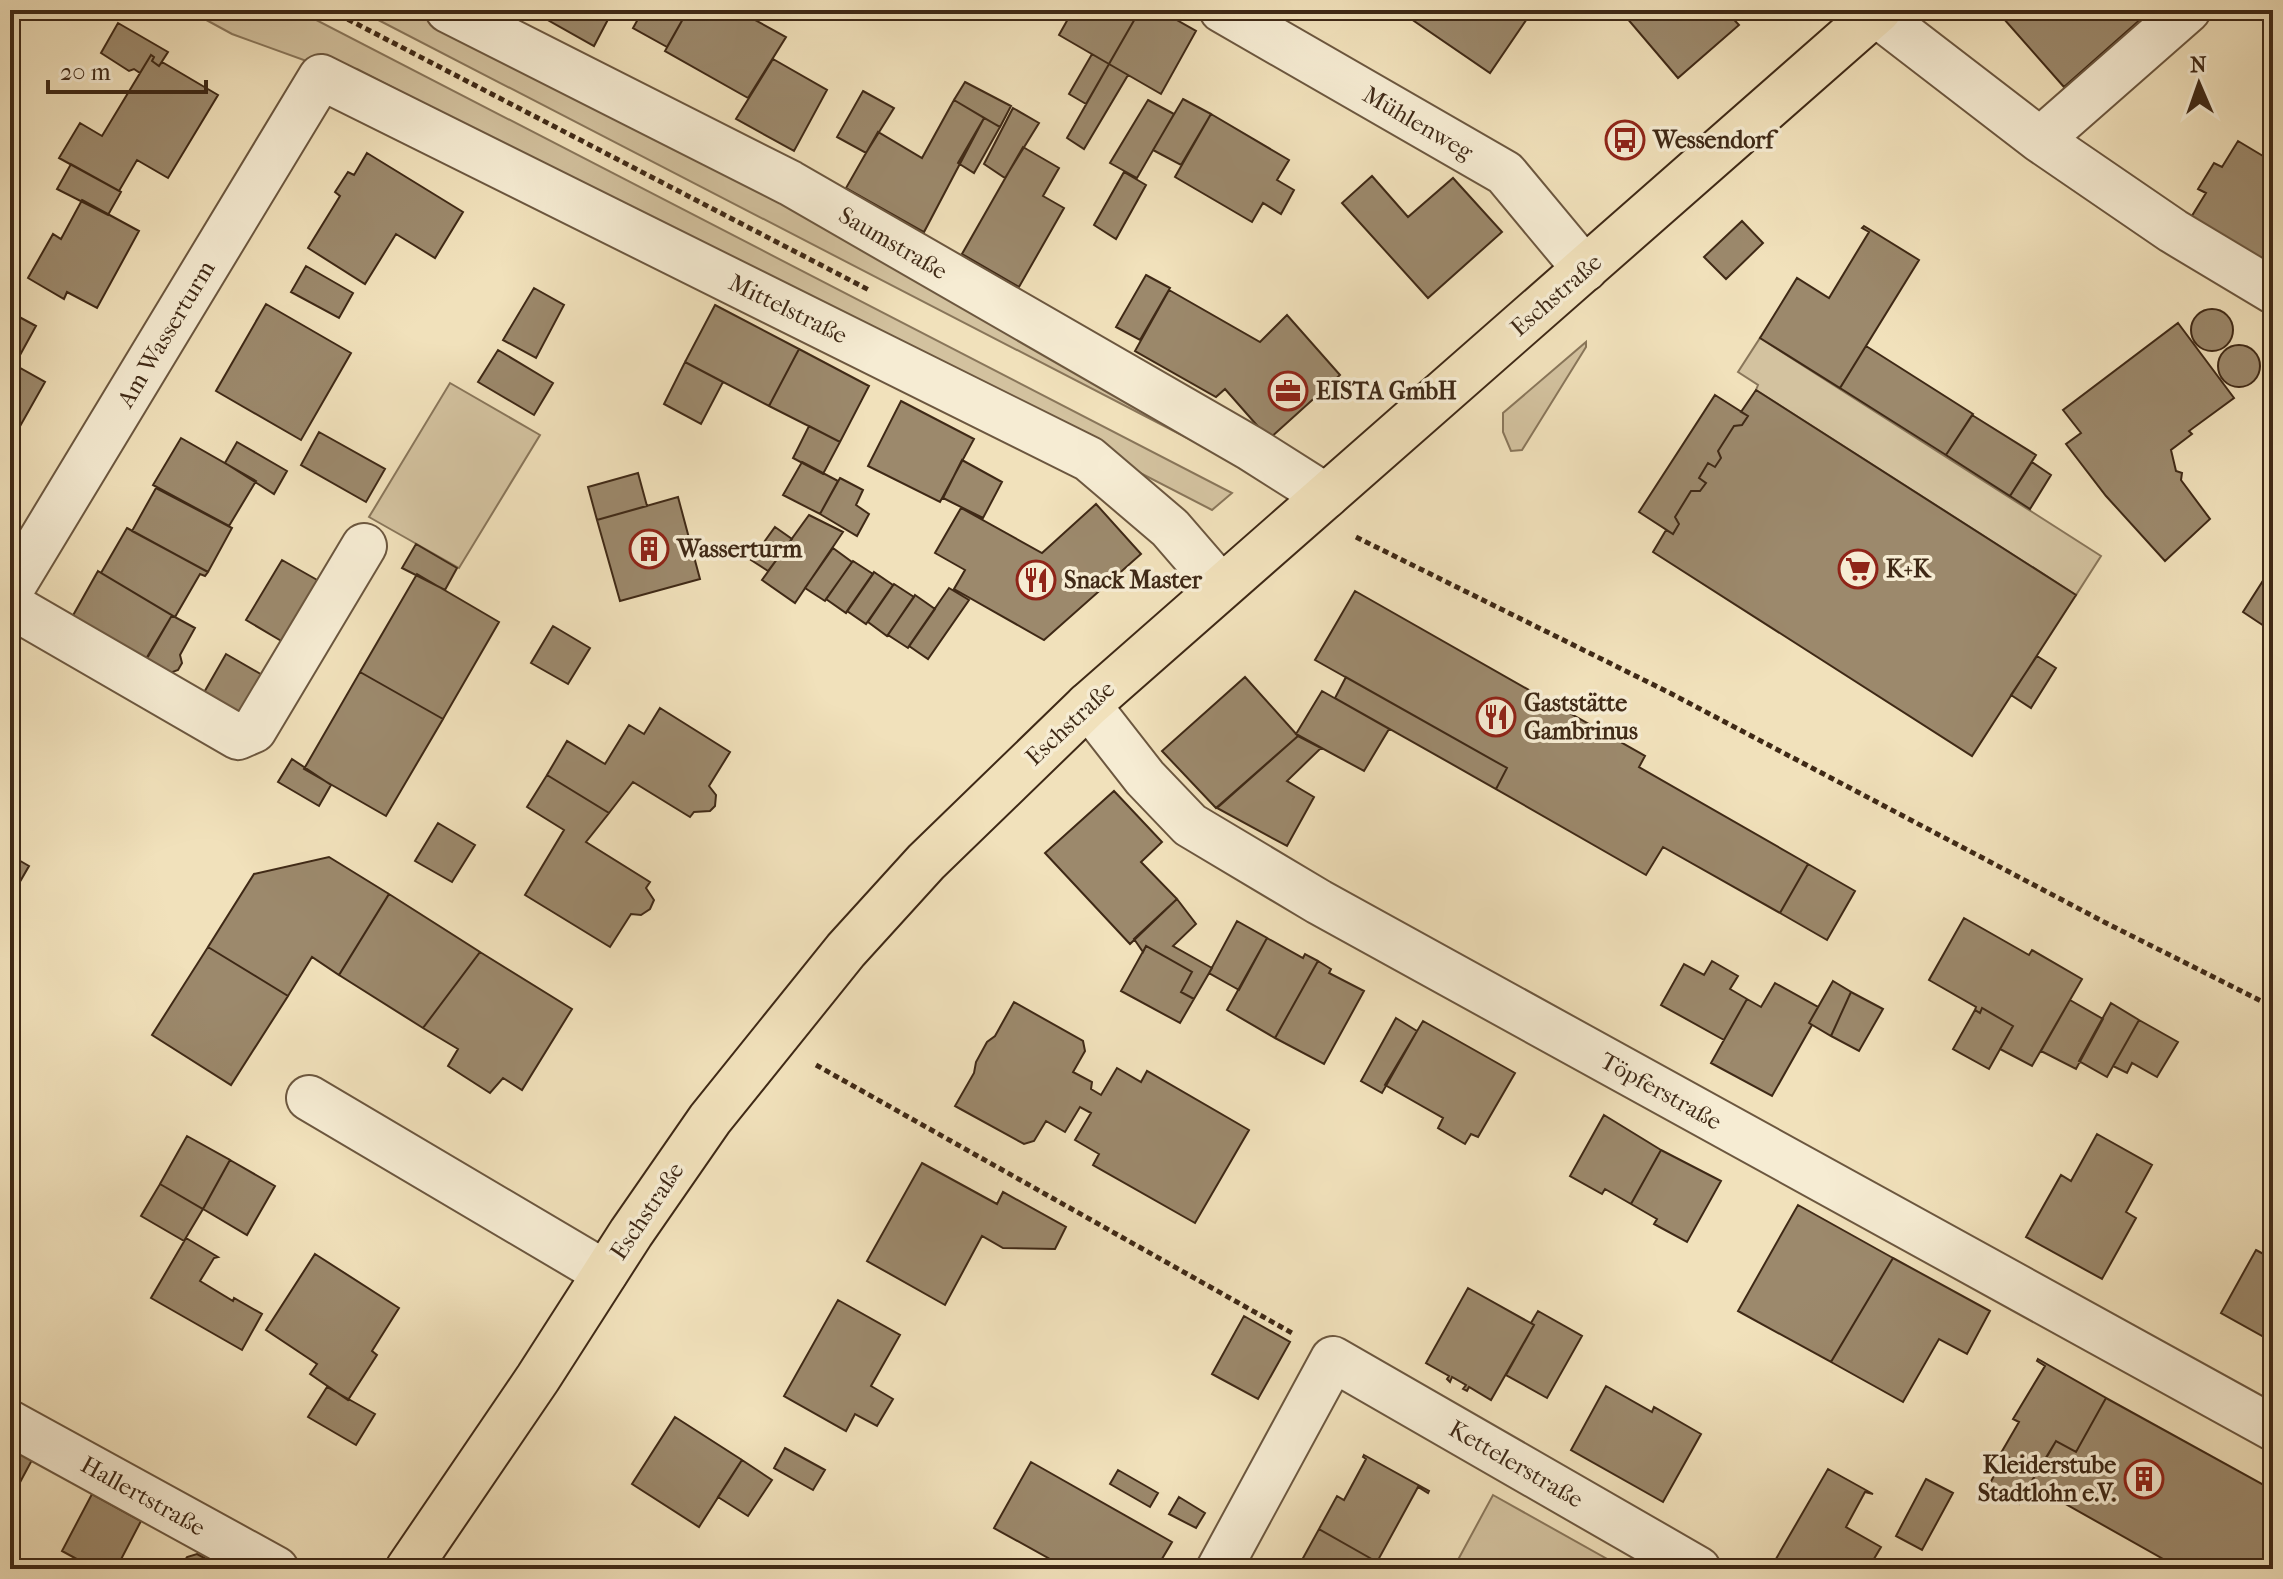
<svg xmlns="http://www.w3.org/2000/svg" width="2283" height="1579" font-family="'IM FELL French Canon',serif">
<rect width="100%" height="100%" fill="#f1e1bb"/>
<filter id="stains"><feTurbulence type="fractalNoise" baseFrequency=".0025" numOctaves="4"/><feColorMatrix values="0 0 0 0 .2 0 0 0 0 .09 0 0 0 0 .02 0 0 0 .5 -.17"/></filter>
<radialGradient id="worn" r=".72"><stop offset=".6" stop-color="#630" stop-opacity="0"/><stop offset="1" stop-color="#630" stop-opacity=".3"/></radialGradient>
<path fill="#d3c29f" stroke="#89765a" stroke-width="2" d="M188,10H297L1232,493L1212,510L357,69L312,63L232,34Z
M359,10H412L807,208L1255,473Z
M1760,338L2101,556L2076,595L1756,390L1758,385L1738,372Z
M1586,342V347L1522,450L1511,451L1503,432V413Z
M450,383L540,435L459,568L369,517Z
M1493,1495L1625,1569H1453Z"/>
<path fill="#9c896c" stroke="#3f2916" stroke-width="2" d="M530,10H613L594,46Z
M643,10H688L667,47L633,28Z
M688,10H737L786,37L748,98L665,51Z
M1073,10H1140L1109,64L1059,35Z
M1140,10H1159L1196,31L1161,94L1109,64Z
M1398,10H1533L1490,73Z
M1620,10H1725L1739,25L1678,78Z
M1996,10H2151L2064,87Z
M118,23L168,52L159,66L152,61L154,57L151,55L140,73L134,69L129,71L101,53Z
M1092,54L1109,64L1086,104L1069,94Z
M151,55L154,57L152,61L159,66L162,62L218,95L168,178L137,160L119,191L59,158L80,123L102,136Z
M773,59L827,90L794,151L736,119Z
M1109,64L1128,75L1084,149L1067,138Z
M965,82L1011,106L1000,127L954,100Z
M863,91L894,108L866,153L837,137Z
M1183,99L1211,114L1181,165L1153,150Z
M954,100L984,118L924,232L846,188L878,132L922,158Z
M1148,100L1174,114L1137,178L1110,163Z
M1013,108L1039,123L1005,178L984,164Z
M1211,114L1289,160L1277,180L1294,190L1281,214L1263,203L1252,222L1175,177Z
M984,118L1000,127L974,173L958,163Z
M2238,141L2273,162V257L2267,267L2190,219L2206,193L2198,189L2214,163L2222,167Z
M1023,147L1059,168L1043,196L1064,208L1019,287L962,254Z
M367,153L463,212L435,258L396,234L365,284L308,248L340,196L335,192L348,172L354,175Z
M71,164L121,192L108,215L57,189Z
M1124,172L1146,185L1116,239L1094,225Z
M1372,176L1408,217L1453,178L1502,232L1428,298L1342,203Z
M82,200L139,231L97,308L67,292L64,299L28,278L53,234L61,239Z
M1742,221L1763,243L1726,279L1704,257Z
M1864,226L1919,260L1840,388L1760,338L1797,278L1829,298L1869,232L1862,228Z
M306,266L353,293L339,318L291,292Z
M1146,275L1170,288L1140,340L1116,327Z
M534,288L564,305L536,358L503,340Z
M1169,290L1260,342L1287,315L1340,375L1269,439L1225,389L1216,397L1135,351Z
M266,304L351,353L301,440L216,391Z
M715,305L799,349L769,406L685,362Z
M2191 330a21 21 0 1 1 42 0a21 21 0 1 1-42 0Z
M10,312L36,326L20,355L10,349Z
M2178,323L2234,398L2189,431L2192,434L2171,450L2176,471L2182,473L2181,480L2210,519L2165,561L2106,496L2066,444L2081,433L2063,410Z
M2218 366a21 21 0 1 1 42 0a21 21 0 1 1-42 0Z
M1866,346L1973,414L1946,455L1840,388Z
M799,349L869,386L840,442L769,406Z
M498,350L553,383L534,415L478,382Z
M10,358L16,361L15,365L45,382L10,444Z
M685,362L723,382L701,424L664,404Z
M1756,390L2076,595L1972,756L1653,552L1666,530L1673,534L1679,524L1675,517L1691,491H1700L1706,483L1699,478L1708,463L1715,467L1721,458L1718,451L1734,426L1742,425L1748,416L1741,412Z
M1715,395L1748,416L1742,425L1734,426L1718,451L1721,458L1715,467L1708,463L1699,478L1706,483L1700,491H1691L1675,517L1679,524L1673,534L1639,512Z
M901,401L974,439L940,502L868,466Z
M1972,415L2036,455L2010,496L1946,455Z
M809,426L840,442L823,474L793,458Z
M319,432L385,469L366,502L301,465Z
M181,438L256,481L229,526L153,485Z
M237,442L287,471L274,494L225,463Z
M962,460L1002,482L983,518L943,498Z
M802,462L838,481L820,514L783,495Z
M2032,462L2051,475L2030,509L2010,496Z
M638,473L647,506L597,520L588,487Z
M840,478L863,490L856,505L869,514L857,536L820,514Z
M156,488L232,528L208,572L132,531Z
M678,497L700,579L620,601L597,520Z
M1096,504L1141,554L1044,640L954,589L965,570L935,553L961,508L1042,553Z
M809,515L843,532L795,603L762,580Z
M775,527L792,539L768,571L751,560Z
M127,528L208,572L205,576L200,574L175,617L101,573Z
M416,544L457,568L445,590L402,568Z
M833,548L852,562L825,601L805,588Z
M282,560L319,581L283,642L246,620Z
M853,561L873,574L846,613L826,599Z
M2273,565V632L2243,612Z
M98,571L175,617H171L145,662L71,619Z
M874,572L893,585L866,624L847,611Z
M417,574L499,622L443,719L360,672Z
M894,584L914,597L887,636L868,622Z
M949,588L969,600L928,659L909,646Z
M1355,591L1645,756L1639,767L1808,864L1780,913L1663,847L1646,875L1496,789L1507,768L1315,660Z
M915,595L935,609L908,648L888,635Z
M171,617H175L195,628L180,655L182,663L178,670L170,673L146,659Z
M553,626L590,648L568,684L531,663Z
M226,654L264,676L239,717L202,696Z
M2037,656L2056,668L2031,708L2011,695Z
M360,672L443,719L386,816L304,769Z
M1245,677L1298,736L1216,808L1162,751Z
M1346,677L1507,768L1496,789L1335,698Z
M1322,691L1389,729L1364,771L1296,734Z
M660,708L730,752L709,786L716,795L715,806L710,811L694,812L690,817L633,782L609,813L547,775L567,741L605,764L629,725L644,734Z
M1298,736L1321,748L1287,781L1314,797L1287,846L1217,808Z
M292,759L331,785L319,806L278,782Z
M547,775L609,813L586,842L650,882L646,888L654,900L650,909L641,915L631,914L610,947L525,895L564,830L527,807Z
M1114,791L1162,842L1141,862L1177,899L1130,944L1045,853Z
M438,823L475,845L452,882L415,861Z
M10,855L29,866L10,899Z
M329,857L389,894L339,975L312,957L288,996L208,947L254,874Z
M1808,864L1855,891L1827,940L1780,913Z
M389,894L480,952L423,1028L339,975Z
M1177,899L1196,924L1173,946L1212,968L1194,999L1181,992L1192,972L1146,946L1143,952L1134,939Z
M1964,918L2029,955L2032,950L2082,979L2032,1066L2000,1049L2013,1026L1982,1008L1980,1013L1975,1010L1976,1007L1929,980Z
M1237,921L1267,938L1239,990L1209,973Z
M1267,938L1303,958L1305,954L1318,961L1275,1038L1227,1010Z
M1146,946L1192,972L1181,992L1194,999L1180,1023L1121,991Z
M208,947L288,996L231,1085L152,1035Z
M480,952L572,1009L522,1090L503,1078L490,1093L448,1066L458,1049L423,1028Z
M1318,961L1331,969L1329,973L1364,991L1324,1064L1275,1038Z
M1712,961L1738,976L1730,989L1747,999L1724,1040L1661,1005L1684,964L1704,975Z
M1833,981L1851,992L1831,1036L1809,1023Z
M1775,983L1818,1007L1809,1023L1812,1025L1772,1096L1711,1063L1747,999L1761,1007Z
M1851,992L1883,1009L1859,1051L1831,1036Z
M2070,1000L2103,1019L2076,1069L2041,1051Z
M1014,1002L1083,1041L1085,1051L1073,1072L1092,1082L1091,1089L1101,1095L1117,1068L1141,1082L1147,1071L1249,1130L1195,1223L1093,1165L1099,1154L1075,1140L1091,1113L1080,1107L1065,1132L1046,1121L1034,1141L1024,1144L955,1106L974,1073L976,1062L987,1042L995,1036Z
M2111,1003L2139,1020L2107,1077L2079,1061Z
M1982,1008L2013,1026L1989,1069L1953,1049L1975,1010L1980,1013Z
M1396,1018L1417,1031L1382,1093L1361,1081Z
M2139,1020L2178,1042L2157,1077L2132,1063L2127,1073L2113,1066Z
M1423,1021L1515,1073L1478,1137L1471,1134L1465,1144L1438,1128L1443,1118L1385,1085Z
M1604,1115L1661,1150L1631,1204L1605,1189L1602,1194L1570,1176Z
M2097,1134L2152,1165L2126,1212L2136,1218L2102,1279L2026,1237L2061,1175L2071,1181Z
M187,1136L230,1160L203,1209L160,1184Z
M1661,1150L1721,1181L1687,1242L1654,1224L1657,1219L1631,1204Z
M230,1160L275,1186L247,1235L203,1209Z
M922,1163L997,1204L1003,1192L1066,1227L1055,1249L1003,1248L982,1236L945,1305L867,1261Z
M160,1184L203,1209L184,1241L141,1216Z
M1798,1205L1893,1258L1831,1362L1738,1311Z
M186,1238L218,1257L214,1258L200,1281L233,1301L234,1298L262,1314L242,1350L151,1298Z
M2256,1250L2273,1259V1342L2221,1313Z
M315,1254L399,1308L372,1351L377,1355L348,1400L310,1374L317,1364L266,1330Z
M1893,1258L1990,1311L1967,1354L1939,1339L1903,1402L1831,1362Z
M1468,1288L1534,1325L1491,1400L1469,1387L1467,1391L1463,1389L1466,1385L1452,1377L1450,1382L1447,1379L1449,1376L1426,1363Z
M838,1300L900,1335L871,1386L893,1399L877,1426L855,1414L846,1431L784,1396Z
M1538,1311L1582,1336L1547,1398L1506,1375L1534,1325L1531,1323Z
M1244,1316L1290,1342L1258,1399L1212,1374Z
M2038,1359L2106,1398L2076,1452L2056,1441L2037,1474L2001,1453L2019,1422L2013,1419L2045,1366L2037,1361Z
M1606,1386L1652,1412L1654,1407L1701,1434L1663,1502L1571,1450Z
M327,1387L375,1414L356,1445L308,1417Z
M2106,1398L2273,1490V1569H2181L2030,1484L2056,1441L2076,1452Z
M675,1417L742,1460L699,1527L632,1484Z
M785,1448L825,1470L813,1490L774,1468Z
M10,1449L32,1460L10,1501Z
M1364,1455L1429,1491L1428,1493L1418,1487L1377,1562L1319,1529L1337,1496L1344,1500L1366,1459L1363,1457Z
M2005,1455L2036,1474L2019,1504L1988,1487Z
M742,1460L772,1480L748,1516L718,1497Z
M1031,1462L1172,1542L1156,1569H1068L994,1528Z
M1828,1469L1873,1494L1865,1492L1846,1527L1881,1547L1868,1569H1782L1773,1564Z
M1118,1470L1158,1493L1150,1507L1110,1484Z
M1926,1479L1953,1493L1922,1550L1896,1536Z
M92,1494L141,1521L116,1569H95L62,1551Z
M1179,1497L1205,1513L1196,1528L1169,1514Z
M1319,1529L1377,1562L1379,1559L1396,1569H1297Z
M197,1554L210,1561L226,1569H179L187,1557Z"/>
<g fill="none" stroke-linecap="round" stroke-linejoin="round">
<g stroke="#6c573f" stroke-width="48">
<path id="minor" d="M448,10L790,183L1250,448L1326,496
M1222,10L1505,173L1585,269
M1875,13L2040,140L2188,10
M2040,140L2173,231L2273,291
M10,591L321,77L1089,459L1170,528L1221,587
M10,605L238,737L254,730L364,546
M1088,705L1145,778L1190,825L1319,902L2273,1428
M309,1098L605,1273
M10,1423L276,1569
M1219,1569L1333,1359L1698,1569"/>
</g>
<g stroke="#3f2916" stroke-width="48">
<path id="major" d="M408,1569L538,1378L631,1233L710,1119L846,950L926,862L1088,705L1879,10"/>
</g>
<path stroke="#3f2916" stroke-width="5" stroke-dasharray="6 4" stroke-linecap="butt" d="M330,10L869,290
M1356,537L1670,693L2106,923L2273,1007
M816,1065L1292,1333"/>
<use href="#minor" stroke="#f6ecd3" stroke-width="44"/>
<use href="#major" stroke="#f1e1bb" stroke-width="44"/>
</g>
<defs>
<g id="bus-ring" transform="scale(2)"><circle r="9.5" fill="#f6ecd3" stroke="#8f2418" stroke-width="1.5"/><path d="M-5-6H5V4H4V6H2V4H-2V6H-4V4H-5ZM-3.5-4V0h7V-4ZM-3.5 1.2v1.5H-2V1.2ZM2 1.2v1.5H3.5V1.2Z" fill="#8f2418"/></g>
<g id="office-ring" transform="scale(2)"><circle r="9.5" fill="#f6ecd3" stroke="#8f2418" stroke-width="1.5"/><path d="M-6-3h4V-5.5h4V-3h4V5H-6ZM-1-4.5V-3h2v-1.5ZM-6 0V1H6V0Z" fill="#8f2418"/></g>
<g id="building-ring" transform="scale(2)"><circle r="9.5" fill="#f6ecd3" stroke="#8f2418" stroke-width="1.5"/><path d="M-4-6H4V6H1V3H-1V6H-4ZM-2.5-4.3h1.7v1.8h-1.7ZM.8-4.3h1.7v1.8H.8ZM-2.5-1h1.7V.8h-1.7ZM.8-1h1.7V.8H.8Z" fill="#8f2418"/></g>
<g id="supermarket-ring" transform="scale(2)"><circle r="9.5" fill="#f6ecd3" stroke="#8f2418" stroke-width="1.5"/><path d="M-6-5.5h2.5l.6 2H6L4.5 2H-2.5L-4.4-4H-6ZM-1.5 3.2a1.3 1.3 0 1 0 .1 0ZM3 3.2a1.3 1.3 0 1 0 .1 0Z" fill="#8f2418"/></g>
<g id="restaurant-ring" transform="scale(2)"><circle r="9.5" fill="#f6ecd3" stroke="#8f2418" stroke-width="1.5"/><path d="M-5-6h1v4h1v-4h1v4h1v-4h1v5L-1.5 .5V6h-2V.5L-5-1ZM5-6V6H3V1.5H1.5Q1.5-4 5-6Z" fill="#8f2418"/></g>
</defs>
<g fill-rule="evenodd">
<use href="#bus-ring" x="1625" y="140"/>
<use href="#office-ring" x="1288" y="391"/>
<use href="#building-ring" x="649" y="549"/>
<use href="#supermarket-ring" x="1858" y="569"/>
<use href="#restaurant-ring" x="1036" y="580"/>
<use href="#restaurant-ring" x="1496" y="717"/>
<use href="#building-ring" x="2144" y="1479"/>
</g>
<g text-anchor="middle" stroke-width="7" stroke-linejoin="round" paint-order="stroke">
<g font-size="24" fill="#3f2916" stroke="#f6ecd3">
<text transform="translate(1418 123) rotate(30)" y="8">Mühlenweg</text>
<text transform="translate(893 243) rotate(30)" y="8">Saumstraße</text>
<text transform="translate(1556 295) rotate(-41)" y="8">Eschstraße</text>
<text transform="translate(788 309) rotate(26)" y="8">Mittelstraße</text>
<text transform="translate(166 334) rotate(-59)" y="8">Am Wasserturm</text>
<text transform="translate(1070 723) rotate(-43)" y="8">Eschstraße</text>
<text transform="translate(1661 1091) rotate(29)" y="8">Töpferstraße</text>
<text transform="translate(647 1211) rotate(-56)" y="8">Eschstraße</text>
<text transform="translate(1516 1464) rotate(30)" y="8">Kettelerstraße</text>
<text transform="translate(143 1496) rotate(29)" y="8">Hallertstraße</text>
</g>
<g font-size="24" font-weight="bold" fill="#3f2916" stroke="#f6ecd3" text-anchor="start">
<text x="1653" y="148">Wessendorf</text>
<text x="1316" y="399">EISTA GmbH</text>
<text x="677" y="557">Wasserturm</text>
<text x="1886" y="577">K+K</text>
<text x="1064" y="588">Snack Master</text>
<text x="1524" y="711">Gaststätte<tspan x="1524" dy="28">Gambrinus</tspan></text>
<text x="2116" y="1473" text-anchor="end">Kleiderstube<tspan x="2116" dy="28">Stadtlohn e.V.</tspan></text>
</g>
</g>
<rect width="2283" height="1579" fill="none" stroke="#f1e1bb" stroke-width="40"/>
<rect x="12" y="12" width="2259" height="1555" fill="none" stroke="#3f2916" stroke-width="4"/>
<rect x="20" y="20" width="2243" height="1539" fill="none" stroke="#3f2916" stroke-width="2"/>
<g transform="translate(2199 84) rotate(358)" stroke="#f6ecd3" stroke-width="6" paint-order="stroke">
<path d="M0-6L14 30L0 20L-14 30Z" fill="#3f2916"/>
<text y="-12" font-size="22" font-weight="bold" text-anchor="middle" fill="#3f2916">N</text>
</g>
<path d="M48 80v12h158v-12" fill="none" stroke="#3f2916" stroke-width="4"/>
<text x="60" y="80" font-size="24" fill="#3f2916" stroke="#f6ecd3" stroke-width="6" paint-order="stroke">20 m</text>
<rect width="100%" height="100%" filter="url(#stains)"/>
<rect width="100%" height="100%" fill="url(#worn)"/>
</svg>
